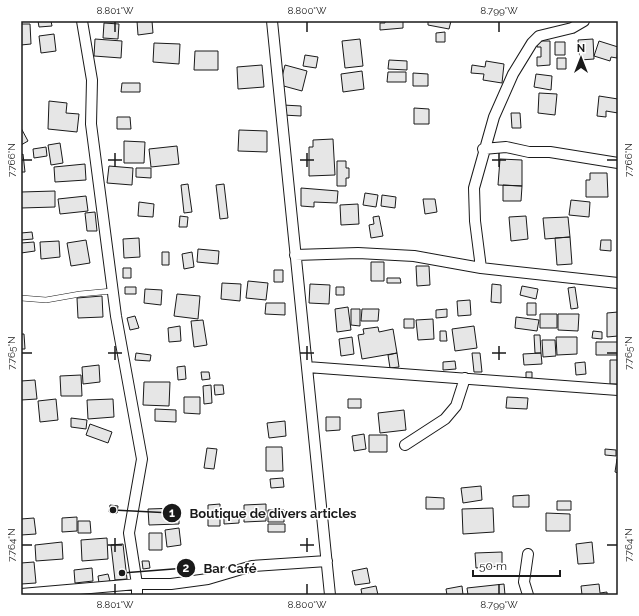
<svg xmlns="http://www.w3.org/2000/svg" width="639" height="616" font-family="Raleway,sans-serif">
<rect width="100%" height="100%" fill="#fff"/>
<path fill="#e6e6e6" stroke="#1a1a1a" d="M38,21H51L52,26L39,27Z
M137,21H152L153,33L138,35Z
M385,21H403V28L380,30V23H385Z
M428,21H451L449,29L428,25Z
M104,23L119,24L118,39L103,38Z
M21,24H30L31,44L21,45Z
M445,32V42H436V33Z
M54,34L56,51L41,53L39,36Z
M95,39L122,41L121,58L94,56Z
M360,39L363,66L345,68L342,41Z
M593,39L594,59L580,60L578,40Z
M537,41H550V65L537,66V57H541V47H537Z
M599,41L618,47L617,58L611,57L610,61L594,56Z
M555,42H565V55H555Z
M154,43L180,44L179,64L153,62Z
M195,51H218V70H194Z
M305,55L318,57L316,68L303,66Z
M557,58H566V69H557Z
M389,60L407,61V70L388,69Z
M486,61L504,64L502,83L483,80L484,74L471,73L472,65L485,67Z
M262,65L264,87L238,89L237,67Z
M285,65L307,71L302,91L280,85Z
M362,71L364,89L343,92L341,74Z
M388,72H406V82H387Z
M413,73L428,74V86H413Z
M536,74L552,76L551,90L534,87Z
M122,83H140V92H121Z
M539,93L557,94L555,115L538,113Z
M599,96L618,99V113L606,111V117L597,116Z
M49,101L67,103L66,113L79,114L77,132L48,129Z
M283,105L301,106V116L283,115Z
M414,108L429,109V124H414Z
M511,113H520L521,128H512Z
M117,117H130L131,129H117Z
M21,128L28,141L21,145Z
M239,130L267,131V152L238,151Z
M333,139L335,175L309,176V147H313V140Z
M124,141L145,142L144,163H124Z
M60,143L63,163L51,165L48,145Z
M177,146L179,164L151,167L149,149Z
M46,147L47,156L34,158L33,149Z
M23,154L25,172H21V155Z
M500,159L522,160V186L498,185Z
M337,161H346V168H349V178H346V186H337Z
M85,164L86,180L55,182L54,167Z
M109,166L133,168L132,185L107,183Z
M136,168H151V178L136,177Z
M590,173H607L608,197H586V180H590Z
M188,184L192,212L184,213L181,185Z
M224,184L228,218L220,219L216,185Z
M503,185L522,186L521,201H503Z
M301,188L338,191L337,203L314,202V207L301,206Z
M55,191V207L21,208V192Z
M365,193L378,195L376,207L363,205Z
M382,195L396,197L395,208L381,206Z
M86,196L88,211L60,214L58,199Z
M423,199H435L437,212L425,214Z
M571,200L590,202L589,217L569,215Z
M139,202L154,204L153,217L138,216Z
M358,204L359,224L341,225L340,205Z
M95,212L97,231H87L85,213Z
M180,216L188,217L187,227H179Z
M379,216L383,236L371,238L369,225L374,224L373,217Z
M526,216L528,239L511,241L509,217Z
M568,217L570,237L545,239L543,218Z
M32,232L33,239L21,240V233Z
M570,237L572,264L557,265L555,238Z
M139,238L140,257L124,258L123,239Z
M86,240L90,263L71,266L67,243Z
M601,240H611V251L600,250Z
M59,241L60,257L41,259L40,242Z
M34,242L35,251L21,253V243Z
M198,249L219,251L218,264L197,262Z
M162,252H169V265H162Z
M192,252L194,267L184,269L182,254Z
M371,262H384V281H371Z
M416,266H429L430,285L417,286Z
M123,268H131V278H123Z
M274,270H283V282H274Z
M387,278H400L401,283H387Z
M248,281L268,283L266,300L246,298Z
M222,283L241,284L240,301L221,299Z
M310,284L330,285L329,304L309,303Z
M492,284L501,285V303L491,302Z
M522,286L538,289L536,299L520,295Z
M125,287H136V294H125Z
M336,287H344V295H336Z
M575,287L578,308L571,309L568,288Z
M145,289L162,290L161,305L144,303Z
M177,294L200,296L198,319L174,316Z
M102,296L103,317L78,318L77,298Z
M470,300L471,315L458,316L457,301Z
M266,303H285V315L265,314Z
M527,303H536V315H527Z
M348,307L351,330L337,332L335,309Z
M351,309H360V326L351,325Z
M362,309H379L378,321H361Z
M447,309V317L436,318V310Z
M618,312V336L607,337V313Z
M540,314H557V328H540Z
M558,314H579L578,331L558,330Z
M135,316L139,328L130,330L127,318Z
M516,317L539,320L537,331L515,328Z
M404,319H414V328H404Z
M433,319L434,339L418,340L416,320Z
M203,320L207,345L194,347L191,321Z
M180,326L181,341L169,342L168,328Z
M474,326L477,348L455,351L452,329Z
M378,327L379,332L393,329L397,353L362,359L358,335L364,334L363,329Z
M440,331H446L447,341H440Z
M593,331L602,332V339L592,338Z
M21,334H24L25,349H21Z
M534,335H540L541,353H535Z
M352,337L354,354L341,356L339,339Z
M556,337H577V354L557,355Z
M542,340H555L556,356L543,357Z
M596,342H618V355H596Z
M136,353L151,355L150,361L135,360Z
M397,353L399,367L390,368L388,355Z
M472,353H480L482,372H474Z
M541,353L542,364L524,365L523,354Z
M610,360H618V384H610Z
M455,361L456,369L443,370V362Z
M585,362L586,374L576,375L575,363Z
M99,365L100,382L83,384L82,367Z
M185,366L186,379L178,380L177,367Z
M201,372H209L210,379L202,380Z
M526,372H532V378H526Z
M81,375L82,396H61L60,376Z
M35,380L37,399L21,400V381Z
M144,382H170L169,406L143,405Z
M211,385L212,403L204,404L203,386Z
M214,385H223L224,394L215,395Z
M184,397H200V414L184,413Z
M507,397L528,398L527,409L506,408Z
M56,399L58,420L40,422L38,401Z
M113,399L114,417L88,419L87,400Z
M348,399H361V408H348Z
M155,409L176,410V422L155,421Z
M404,410L406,430L380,433L378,413Z
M326,417H340V430L326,431Z
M71,418L87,420L86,429L71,427Z
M285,421L286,436L269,438L267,423Z
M90,424L112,432L108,443L86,435Z
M364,434L366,449L354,451L352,436Z
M369,435H387V452H369Z
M266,447H282L283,471H266Z
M207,448L217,449L214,469L204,468Z
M605,449L616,450V456L605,455Z
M617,459L618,460V473L615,472Z
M283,478L284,487L271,488L270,479Z
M481,486L482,500L463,503L461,488Z
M529,495V507H513V496Z
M426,497L444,498V509H426Z
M557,501H571V510H557Z
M220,504V526H208V505Z
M266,504V521L244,522V505Z
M110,505L118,506L117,513L109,512Z
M179,508V524L149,525L148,509Z
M493,508L494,532L463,534L462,509Z
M268,510H284V522H268Z
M546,513L570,514V531H546Z
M239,514V523L224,524V515Z
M77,517V531L62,532V518Z
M34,518L36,534L21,535V519Z
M78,521H90L91,533H78Z
M268,524H285V532H268Z
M179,528L181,545L167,547L165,530Z
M149,533H162V550H149Z
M107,538L108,559L82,561L81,540Z
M62,542L63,559L36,561L35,545Z
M592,542L594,563L578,564L576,544Z
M123,544L127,579L115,580L111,545Z
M502,552V566L476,568L475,553Z
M142,561H149L150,568L143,569Z
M34,562L36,583L21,584V563Z
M92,568L93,581L75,583L74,570Z
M367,568L370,583L355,585L352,571Z
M108,574L110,581L99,583L98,576Z
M504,584L505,595H468L467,588Z
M599,584L600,593L607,592V595H582L581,586Z
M376,586L378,595H362L361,589Z
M462,586L463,595H447L446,589Z"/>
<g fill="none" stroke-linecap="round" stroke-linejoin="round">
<g stroke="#1a1a1a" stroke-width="6">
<path id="service" d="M21,298L46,300L80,294L112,291"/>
</g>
<g stroke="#1a1a1a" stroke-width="12">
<path id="minor" d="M82,21L92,80L91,124L116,316L142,459L129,533L137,584V595
M272,21L330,595
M483,149L506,147L529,152H550L618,163
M295,255L358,253L414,256L481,268L618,283
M481,268L475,221L474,188L494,117L513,74L532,43L539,36L572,28L584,21
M307,367L618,390
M405,445L445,419L456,406L465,378
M21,594L137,584H171L208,579L252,566L327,561
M528,595L524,582L528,554"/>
</g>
<use href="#service" stroke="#fff" stroke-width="5"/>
<use href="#minor" stroke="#fff" stroke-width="10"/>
</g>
<path fill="none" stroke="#1a1a1a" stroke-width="1.5" d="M115,22V32M307,22V32M499,22V32M115,153V167M307,153V167M499,153V167M22,160H32M108,160H122M300,160H314M492,160H506M607,160H617M115,346V360M307,346V360M499,346V360M22,353H32M108,353H122M300,353H314M492,353H506M607,353H617M115,538V552M307,538V552M22,545H32M108,545H122M300,545H314M607,545H617M115,584V594M307,584V594M499,584V594"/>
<path fill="none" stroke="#1a1a1a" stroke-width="1.5" d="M113 510L172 513M122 573L186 568"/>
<g fill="#1a1a1a" stroke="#fff" stroke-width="1.5">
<circle cx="113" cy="510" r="4"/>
<circle cx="122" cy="573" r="4"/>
<circle cx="172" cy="513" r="10"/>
<circle cx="186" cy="568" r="10"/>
</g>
<g font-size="12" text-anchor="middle" font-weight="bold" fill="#fff">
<text x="172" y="517">1</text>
<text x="186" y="572">2</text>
</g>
<g font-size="13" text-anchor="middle" font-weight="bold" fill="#1a1a1a" stroke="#fff" stroke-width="3" stroke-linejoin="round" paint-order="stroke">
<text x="273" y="518">Boutique de divers articles</text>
<text x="230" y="573">Bar Café</text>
</g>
<rect width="639" height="616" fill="none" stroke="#ffffff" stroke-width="44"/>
<g transform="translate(581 58)" stroke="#ffffff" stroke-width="3" paint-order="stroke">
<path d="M0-3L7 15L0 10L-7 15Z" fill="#1a1a1a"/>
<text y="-6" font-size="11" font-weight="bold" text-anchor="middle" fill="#1a1a1a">N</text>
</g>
<path d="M473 570v6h87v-6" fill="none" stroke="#1a1a1a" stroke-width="2"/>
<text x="479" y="570" font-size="12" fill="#1a1a1a" stroke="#ffffff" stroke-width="3" paint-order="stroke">50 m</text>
<rect x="22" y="22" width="595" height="572" fill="none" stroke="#1a1a1a" stroke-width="1.5"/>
<g font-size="10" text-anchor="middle" fill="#1a1a1a">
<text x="115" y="14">8.801°W</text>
<text x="307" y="14">8.800°W</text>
<text x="499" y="14">8.799°W</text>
<text transform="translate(11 160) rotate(-90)" y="4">7.766°N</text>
<text transform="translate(628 160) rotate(-90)" y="4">7.766°N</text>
<text transform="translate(11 353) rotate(-90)" y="4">7.765°N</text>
<text transform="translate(628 353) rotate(-90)" y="4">7.765°N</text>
<text transform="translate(11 545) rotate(-90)" y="4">7.764°N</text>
<text transform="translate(628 545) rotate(-90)" y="4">7.764°N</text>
<text x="115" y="608">8.801°W</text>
<text x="307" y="608">8.800°W</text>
<text x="499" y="608">8.799°W</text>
</g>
</svg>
